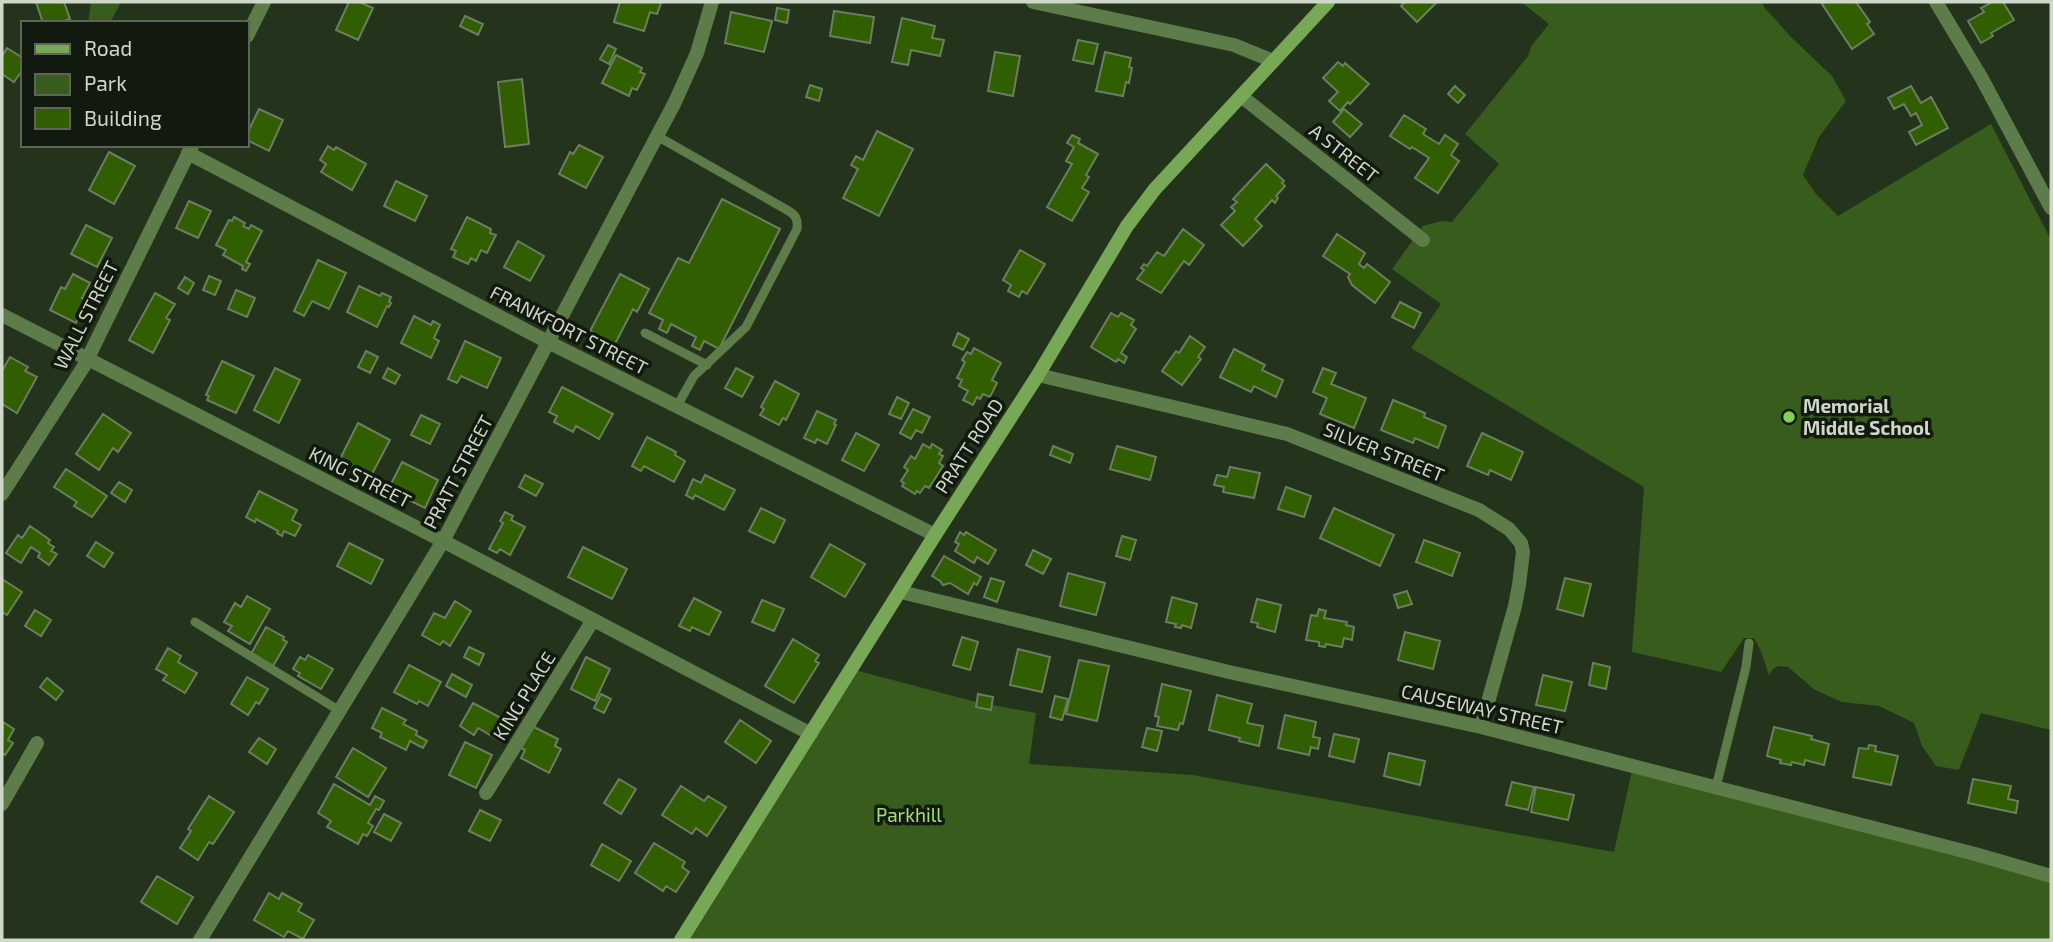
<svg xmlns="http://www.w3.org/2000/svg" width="2053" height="942" font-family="'Exo 2',sans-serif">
<rect width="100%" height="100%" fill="#24331b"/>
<path fill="#375c1c" d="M91,2H121L110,23H88Z
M1521,2H1762L1764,7L1791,37L1832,76L1846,101L1819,137L1803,175L1816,194L1838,216L1991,124L2051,240V730L1981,713L1959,770L1936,766L1922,746L1914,723L1879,706L1842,702L1815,690L1788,667L1779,666L1773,669L1769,675L1760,649L1754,638H1744L1721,672L1632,652L1644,487L1411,348L1441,304L1392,269L1423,226L1441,221L1452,222L1499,164L1465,134L1528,56L1532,45L1549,24Z
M851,669L976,702L1036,713L1029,764L1193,775L1614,852L1633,766L2051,876V940H681Z"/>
<path fill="#305e00" stroke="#6c7e62" stroke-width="2" d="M36,2H64L70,19L59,23H43Z
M349,2H359L373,8L358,40L336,30Z
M620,2H658L661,3L657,14L650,12L644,31L614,22Z
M1405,2H1437L1417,22L1401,6Z
M1825,2H1856L1870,22L1867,24L1874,34L1852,49L1822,4Z
M1992,2H2003L2014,20L1991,33L1993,36L1981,43L1968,21L1984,12L1981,8Z
M777,8L789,10L787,23L775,20Z
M834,11L874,17L870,43L830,36Z
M731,12L772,21L764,52L725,43Z
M465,16L483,24L478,35L460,26Z
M902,18L935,26L932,38L944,40L940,56L911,50L908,65L892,62Z
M1078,40L1098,44L1093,64L1073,60Z
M608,45L616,49L609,64L600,59Z
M7,48L23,58V69L14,82L2,74V56Z
M995,52L1020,56L1013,96L988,91Z
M1105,52L1131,58L1129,67L1132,68L1129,83L1126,82L1123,96L1096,91Z
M616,55L642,68L640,72L645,74L637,90L632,88L629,96L602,83Z
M1338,62L1343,66L1345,63L1369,84L1350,104L1348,102L1340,111L1329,101L1338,92L1323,78Z
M522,79L529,144L505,147L498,82Z
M810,85L822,89L819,101L806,97Z
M1455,86L1465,95L1458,103L1448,94Z
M1911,86L1921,103L1931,97L1948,128L1916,145L1909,132L1922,125L1916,113L1911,116L1904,104L1894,109L1888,98Z
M259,109L283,120L269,151L247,140V134Z
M1344,109L1362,124L1350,137L1333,122Z
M1404,115L1426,129L1423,134L1439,144L1445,135L1458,144L1451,155L1459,161L1438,193L1415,178L1429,158L1412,147L1410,149L1390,136Z
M877,131L913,149L879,216L843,198L858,169L851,165L856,156L863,160Z
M1072,135L1080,139L1078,143L1098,154L1086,175L1089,177L1082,188L1089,192L1072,221L1047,207L1072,164L1066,161L1074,147L1067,143Z
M579,145L603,157L586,188L559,174L570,152L573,154Z
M328,146L334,150L336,147L366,164L352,190L321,172L326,164L320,160Z
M109,152L135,166L114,204L89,190Z
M1266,164L1284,181L1282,183L1285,186L1276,196L1278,198L1275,203L1272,200L1255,219L1262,226L1243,246L1221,225L1235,211L1231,207L1237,202L1233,199Z
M396,181L427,196L415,221L384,206Z
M722,199L780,229L719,349L704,341L700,350L692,346L696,337L671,324L667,333L659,329L663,320L649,313L678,258L689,263Z
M189,201L211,211L198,238L176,228Z
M234,217L245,223L243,226L249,229L251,225L262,231L246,262L250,264L246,271L242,269L243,266L223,255L226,250L216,245L229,220L232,221Z
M467,217L491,229L490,233L496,235L487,253L481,250L476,261L471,258L468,264L453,257L456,251L451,249Z
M86,225L112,238L97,267L71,254Z
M1183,229L1204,245L1189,265L1184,261L1161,293L1137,279L1144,270L1141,268L1144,264L1147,266L1157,252L1164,256Z
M1337,234L1365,253L1359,264L1364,268L1367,264L1390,282L1375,303L1352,285L1348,277L1350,274L1323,256Z
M518,241L544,256L530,281L504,267Z
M1020,250L1045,264L1027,294L1022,291L1019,297L1008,291L1011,285L1003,280Z
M318,260L346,273L329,309L312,301L304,316L294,311Z
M73,274L90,283L82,298L87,300L76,323L50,310L61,287L65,289Z
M620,274L649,289L637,312L633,309L615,344L590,331Z
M209,276L221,281L215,295L203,290Z
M185,277L194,283L188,294L178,288Z
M359,286L380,296L382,293L391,297L389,302L391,303L389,307L387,306L377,327L347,312Z
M236,290L255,298L247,317L228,309Z
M155,293L175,304L166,318L170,320L153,353L129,340Z
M1400,302L1421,313L1414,328L1392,317Z
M1111,313L1118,317L1121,313L1134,320L1131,325L1136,329L1121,353L1127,357L1124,363L1118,359L1116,362L1091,347Z
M414,316L431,325L433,321L440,325L434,338L439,341L431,358L401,343Z
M958,333L969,339L963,350L953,345Z
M1190,336L1205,347L1198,357L1201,359L1182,385L1162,371L1176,351L1179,353Z
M465,341L501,358L487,388L461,376L457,383L448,379Z
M974,348L1001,363L992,380L997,383L990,397L983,394L980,399L977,397L973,405L963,400L968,391L959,386L962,380L957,378L965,362L962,360L967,352L971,354Z
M1234,349L1265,365L1262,370L1283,380L1276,397L1254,386L1251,392L1220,377Z
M366,351L378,357L370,373L358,367Z
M10,357L28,367L25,371L37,377L17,413L2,404V371Z
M222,361L254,376L236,413L207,400L209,396L206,395Z
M275,368L300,380L279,423L254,410Z
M388,368L400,375L395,384L383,378Z
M736,368L753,377L742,397L725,388Z
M1323,368L1336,373L1331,384L1366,398L1354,428L1320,414L1327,398L1313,392Z
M775,381L799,394L786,420L783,418L779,425L760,415L764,409L761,407Z
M562,387L613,414L599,439L576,426L573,432L554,422L557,416L549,412Z
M897,397L909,403L901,419L889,414Z
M1393,400L1425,413L1424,417L1446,426L1438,448L1415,438L1413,443L1381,430Z
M913,409L930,417L922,433L916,430L911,439L900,433Z
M817,411L836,420L834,424L836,425L827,444L817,439L815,443L804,438Z
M103,414L131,433L118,452L113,448L99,470L76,454Z
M421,415L440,424L430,444L411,435Z
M358,423L390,440L372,474L369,473L365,480L340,467L343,461L340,459Z
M856,433L879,445L864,471L842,460Z
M1482,433L1523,452L1511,480L1490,470L1488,475L1467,466Z
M647,437L676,452L675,455L685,461L674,482L644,466L641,471L632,466Z
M923,444L930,448L932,444L942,450L939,454L943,456L939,463L943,466L929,488L925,486L920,493L917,491L915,494L902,486L904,483L901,481L908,470L904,467L911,456L915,459Z
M1053,446L1073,454L1070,463L1050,455Z
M1117,446L1156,457L1150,480L1110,469Z
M402,462L438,480L425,508L388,490Z
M1230,467L1260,473L1254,498L1223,492L1224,487L1214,485L1217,475L1227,477Z
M66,469L107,496L92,517L74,506L77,502L54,487Z
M525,475L543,484L536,496L519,487Z
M705,475L735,490L724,510L695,495L693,499L686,495L693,479L701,483Z
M119,482L132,490L125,502L111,493Z
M1286,487L1311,496L1304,517L1278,509Z
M259,491L297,510L292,520L301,525L295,536L284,531L282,536L277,533L278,531L256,519L255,522L246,517Z
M761,508L785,520L774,543L749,531Z
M1334,508L1394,535L1380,566L1320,538Z
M505,512L513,516L511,520L525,527L510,555L500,549L497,553L489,549L503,523L500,521Z
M30,526L50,540L48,543L54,547L51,551L57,554L49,565L38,557L40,553L31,547L21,563L6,553L18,535L22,538Z
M960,532L964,535L966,532L996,550L988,564L977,557L974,563L955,551L959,544L955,542Z
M1122,536L1136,540L1130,560L1116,556Z
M1424,540L1460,553L1452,576L1416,562Z
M96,542L113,553L104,567L87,556Z
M349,543L383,560L371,584L337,566Z
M830,544L865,564L845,597L811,577Z
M583,547L627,569L612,599L568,577Z
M1033,550L1051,559L1043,574L1026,565Z
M944,556L981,577L977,585L974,583L968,594L950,583L943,585L940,581L932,576Z
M1068,573L1105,583L1096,615L1060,606Z
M991,578L1004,582L997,602L984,597Z
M1565,578L1591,584L1583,616L1557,609Z
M2,579L22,592L7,615L2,612Z
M1407,591L1412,604L1398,608L1394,595Z
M247,596L270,609L250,644L228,631L232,626L224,622L235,603L241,607Z
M1172,597L1197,604L1191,628L1182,625L1181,628L1175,627L1176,624L1166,622Z
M694,598L721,612L709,635L692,627L690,631L679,626Z
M1257,599L1281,605L1275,632L1257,627L1258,623L1251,622Z
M762,600L784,609L774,631L752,622Z
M455,601L471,611L450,646L443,641L440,645L422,635L434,613L445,618Z
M1319,609L1326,611L1324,618L1347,622L1346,625L1354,627L1352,640L1344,638L1342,647L1326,644L1325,647L1319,646V642L1306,640L1311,615L1317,616Z
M35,610L51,620L41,636L25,626Z
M266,627L284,637L283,640L287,642L273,666L251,654Z
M1405,632L1440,641L1433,669L1398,660Z
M962,637L978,642L970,670L953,665Z
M793,639L819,655L815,661L819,663L794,703L765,686Z
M469,647L484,654L479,665L464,657Z
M168,648L181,656L178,662L197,673L185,693L163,680L167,675L156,669Z
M1018,649L1050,657L1042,692L1010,685Z
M308,655L333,669L321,689L298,676L300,673L293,669L300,657L305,660Z
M586,657L610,669L595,701L571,689Z
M1079,660L1109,666L1097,721L1066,714Z
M1593,663L1610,667L1606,689L1589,685Z
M409,665L441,682L428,706L419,701L417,704L394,692Z
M452,674L472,685L466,697L446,686Z
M1543,675L1572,682L1565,711L1536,705Z
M247,677L268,689L259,704L256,702L248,715L231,704Z
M47,678L63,691L56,700L40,687Z
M1162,684L1191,691L1183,724L1180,723L1178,730L1157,726L1159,717L1155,716Z
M601,694L611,699L604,713L594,708Z
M978,694L993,697L991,710L976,707Z
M1217,695L1252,704L1247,723L1263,726L1259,746L1239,741L1240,738L1209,730Z
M1055,696L1068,699L1062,720L1050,717Z
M473,703L512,724L502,742L478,728L474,735L460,726Z
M382,708L406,720L403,724L417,731L416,735L427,741L423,748L410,741L406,750L380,737L382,733L372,728Z
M1285,715L1316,722L1313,737L1320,738L1318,749L1311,747L1309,755L1278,748Z
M740,720L771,741L756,763L725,742Z
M3,722L14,729L8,740L13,743L5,755L2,753Z
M532,726L558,739L555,746L561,749L549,773L521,758L525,750L521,748Z
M1774,727L1812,736L1811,739L1829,744L1824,765L1805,760L1804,765L1792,762L1791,765L1780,763L1781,760L1767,756Z
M1147,728L1162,731L1157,751L1142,747Z
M1334,734L1359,739L1354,762L1329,756Z
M259,738L276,749L267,764L249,752Z
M465,742L492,755L476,788L449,775Z
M1869,745L1876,746L1875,751L1898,756L1891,785L1853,777L1859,748L1868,749Z
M353,748L386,768L368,797L336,777Z
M1389,753L1425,761L1420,785L1384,776Z
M619,779L636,789L621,814L604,803Z
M1973,779L2011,786L2008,799L2018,801L2016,813L1968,803Z
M1512,782L1534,787L1528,810L1506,805Z
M334,784L370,805L375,796L384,801L379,810L376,809L368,823L373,826L367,836L363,834L358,844L327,827L331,821L318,813Z
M681,786L704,801L708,796L726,807L707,836L696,828L692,834L662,815Z
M1536,787L1574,795L1568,820L1531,812Z
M209,796L234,812L213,844L209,842L198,860L180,848L191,831L188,829Z
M480,810L501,820L490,841L469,831Z
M384,814L401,823L391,841L374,832Z
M654,843L685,862L682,867L689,872L676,892L666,886L663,891L635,873Z
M602,844L631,861L619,881L591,865Z
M157,876L193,897L177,924L141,902Z
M269,893L279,899L282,893L302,904L298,911L314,920L303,939L288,931L284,937L254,920Z"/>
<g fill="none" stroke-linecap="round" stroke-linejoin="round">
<path stroke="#5d7c49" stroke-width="9" d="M657,136L787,210C796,215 798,219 797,229L746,327L694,376L677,406
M645,333L707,365
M195,622L340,711
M1716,787L1746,667L1749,643"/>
<path stroke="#5d7c49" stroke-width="14" d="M1033,2L1234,45L1273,61
M1936,2L1981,77L2051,208
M247,36L264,2
M1241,96L1423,240
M188,153L548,342L935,535
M2,315L443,541L811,734
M1038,375L1287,434L1479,510L1509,529L1521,543L1523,552L1519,585L1515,606L1481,727
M2,494L84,366L192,146
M901,592L1229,672L1481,727L1975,854L2051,876
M486,793L593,620
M2,804L37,743
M200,940L443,541L675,102L697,53L712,2"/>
<path stroke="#76a855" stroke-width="14" d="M681,940L935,535L1038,375L1127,226L1155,189L1328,2"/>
</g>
<circle fill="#84cf4d" stroke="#12190e" stroke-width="2.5" cx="1789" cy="417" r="7"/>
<g text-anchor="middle" stroke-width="7" stroke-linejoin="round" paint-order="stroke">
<g font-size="19" fill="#ced8c8" stroke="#12190e">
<text transform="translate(1344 153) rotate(38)" y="7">A STREET</text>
<text transform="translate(86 315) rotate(-63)" y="7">WALL STREET</text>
<text transform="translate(569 330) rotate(27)" y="7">FRANKFORT STREET</text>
<text transform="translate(969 446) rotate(-57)" y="7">PRATT ROAD</text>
<text transform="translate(1384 452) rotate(22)" y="7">SILVER STREET</text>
<text transform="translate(458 472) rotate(-62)" y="7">PRATT STREET</text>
<text transform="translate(360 477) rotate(27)" y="7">KING STREET</text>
<text transform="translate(524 696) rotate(-58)" y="7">KING PLACE</text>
<text transform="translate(1482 709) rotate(13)" y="7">CAUSEWAY STREET</text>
</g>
<g font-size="19" font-weight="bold" fill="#ced8c8" stroke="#12190e" text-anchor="start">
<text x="1803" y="413">Memorial<tspan x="1803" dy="22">Middle School</tspan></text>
</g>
<g font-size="19" fill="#a0e276" stroke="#12190e">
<text x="909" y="822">Parkhill</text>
</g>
</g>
<rect width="2053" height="942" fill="none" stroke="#ced8c8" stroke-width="7"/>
<rect x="21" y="21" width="228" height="126" fill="#12190e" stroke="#5d6558" stroke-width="2"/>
<rect x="35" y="44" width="35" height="10" fill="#76a855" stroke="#5d6558" stroke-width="2"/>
<text x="84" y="56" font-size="21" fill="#ced8c8">Road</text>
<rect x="35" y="74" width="35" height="21" fill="#375c1c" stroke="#5d6558" stroke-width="2"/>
<text x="84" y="91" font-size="21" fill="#ced8c8">Park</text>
<rect x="35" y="108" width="35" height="21" fill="#305e00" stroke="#5d6558" stroke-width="2"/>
<text x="84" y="126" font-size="21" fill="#ced8c8">Building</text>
</svg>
